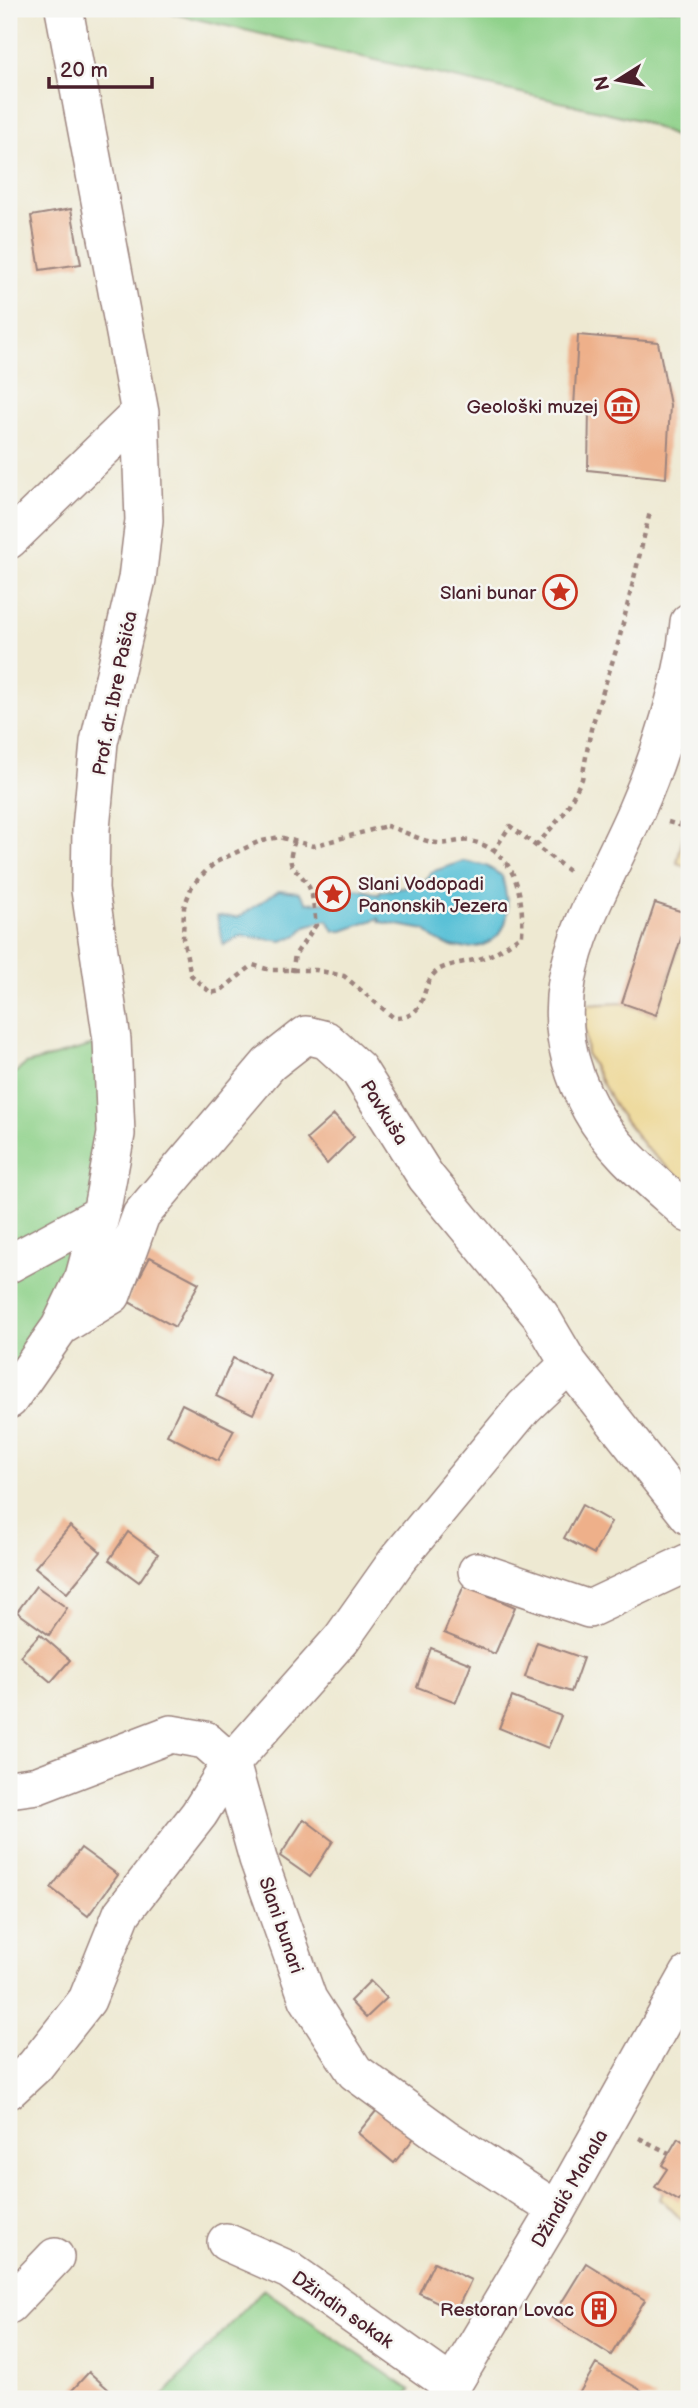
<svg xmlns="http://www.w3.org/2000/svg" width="698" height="2408" font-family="'Balsamiq Sans',sans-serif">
<rect width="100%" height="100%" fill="#f6f6f2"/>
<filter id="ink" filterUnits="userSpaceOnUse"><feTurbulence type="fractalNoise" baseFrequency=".0143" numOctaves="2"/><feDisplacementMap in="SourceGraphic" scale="14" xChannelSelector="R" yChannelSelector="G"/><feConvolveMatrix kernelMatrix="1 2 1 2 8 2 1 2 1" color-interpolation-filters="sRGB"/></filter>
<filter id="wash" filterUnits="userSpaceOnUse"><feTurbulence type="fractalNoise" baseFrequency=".00686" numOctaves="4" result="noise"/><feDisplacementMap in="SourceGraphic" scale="28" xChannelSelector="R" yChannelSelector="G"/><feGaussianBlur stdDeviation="1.57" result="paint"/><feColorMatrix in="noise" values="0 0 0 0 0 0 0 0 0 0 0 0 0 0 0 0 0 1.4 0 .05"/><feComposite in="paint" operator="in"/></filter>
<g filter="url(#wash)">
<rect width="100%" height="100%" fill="#eee9d2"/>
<path fill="#8fd18a" stroke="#6c785a" stroke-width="2" d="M152,9H689V143L639,120Z
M112,1040L101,1214L9,1400V1078L26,1064Z
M263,2289L410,2390L403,2399H160Z"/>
<path fill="#eeda9e" stroke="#9c7c64" stroke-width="2" d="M689,812V868L677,863Z
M689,916V1187L646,1148L617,1110L587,1055L583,1005L622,1003L656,1015Z
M689,2131V2227L660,2198Z"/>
<path fill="#5ac1d7" stroke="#527081" stroke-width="2" d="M464,861L486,866L502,876C506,894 513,918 499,934C481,955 441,951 426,930L380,922L379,918L343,931H334L328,920L306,926L298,935L282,941L242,936L223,945L217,916L239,917L279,890L299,892L307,903L327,902V894C347,888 360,887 379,895L380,892L423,884L431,872Z"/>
<g id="blocks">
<path fill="#eeb08a" d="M71,209L81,264L40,270L31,216Z
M578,335L658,342L670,405L666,478L588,470L589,407L574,408Z
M655,903L689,914L656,1015L622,1003Z
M334,1115L354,1137L327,1164L307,1139Z
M150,1257L199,1283L175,1327L127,1301Z
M233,1358L271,1376L253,1414L216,1396Z
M182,1404L234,1430L218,1461L167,1435Z
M582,1505L611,1522L594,1554L564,1538Z
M70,1526L101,1552L67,1593L35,1567Z
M128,1532L158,1554L139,1582L109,1560Z
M464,1585L515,1607L495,1654L444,1633Z
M36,1586L67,1608L49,1635L17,1612Z
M40,1634L70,1660L51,1682L20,1656Z
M537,1642L583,1658L571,1692L525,1677Z
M431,1648L471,1664L456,1702L417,1687Z
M512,1697L561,1716L548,1748L499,1728Z
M304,1819L333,1841L310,1877L280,1856Z
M81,1848L118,1875L88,1916L51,1888Z
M370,1981L387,1998L366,2018L350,2001Z
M381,2105L418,2133L394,2163L358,2133Z
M689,2133V2183L679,2201L655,2187L667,2169L662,2165L678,2138L684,2142Z
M434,2262L471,2280L456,2311L419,2293Z
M586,2263L645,2300L611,2355L552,2318Z
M596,2364L656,2399H576Z
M89,2372L117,2397L115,2399H64Z"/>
</g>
</g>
<g filter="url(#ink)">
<use href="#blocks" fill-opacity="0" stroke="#9c847e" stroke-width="2"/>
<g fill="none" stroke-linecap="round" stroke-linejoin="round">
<g stroke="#9c847e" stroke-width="40">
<path id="minor" d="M9,540L140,413
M689,622C684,681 660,757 636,811C590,916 528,994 591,1110C614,1152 655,1183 689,1214
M9,1264L101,1214
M60,1327L112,1295L141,1215L269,1064L306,1035L326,1040L358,1069L426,1177L540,1315L569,1364L689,1516
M9,1400L60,1327L84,1277L101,1214L116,1134L112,1040L90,890L91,829L99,742L137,579L144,520L140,413L64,9
M477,1571L589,1609L689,1562
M9,1789L38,1785L171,1734L205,1740L231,1763L258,1859L308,1999L355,2072L444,2137L557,2210
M9,2090L35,2066L87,2000L122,1913L199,1814L231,1763L342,1638L398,1559L524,1407L569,1364
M226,2242L289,2270L453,2386
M9,2305L55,2257
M444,2399L557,2210L689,1974"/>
</g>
<path stroke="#9c847e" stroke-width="4.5" stroke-dasharray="5 5" stroke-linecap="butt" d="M668,822L686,827
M386,826C403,830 420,841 437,843C448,845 459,839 470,841C516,850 524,896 522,935C511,942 500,951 488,956C473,962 454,962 440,969C417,982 432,1018 394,1018L344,976L316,970H270L253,965L220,991L211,993L191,975L183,938L184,907L192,886L206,871L216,862L258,842L279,837L313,846Z
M536,846L565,812L582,779L591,729L618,644L650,512
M493,852L510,826L570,872
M292,972L295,955L316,925C314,913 314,898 309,887C295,862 284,873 295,840
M639,2138L669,2153"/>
<use href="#minor" stroke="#fff" stroke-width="37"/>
</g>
</g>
<defs>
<g id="museum-ring" transform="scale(1.75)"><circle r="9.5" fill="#f6f6f2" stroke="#c8321e" stroke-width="1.5"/><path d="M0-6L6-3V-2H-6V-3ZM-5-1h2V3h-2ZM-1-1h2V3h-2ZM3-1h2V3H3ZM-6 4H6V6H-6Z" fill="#c8321e"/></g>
<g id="sight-ring" transform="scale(1.75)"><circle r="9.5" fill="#f6f6f2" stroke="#c8321e" stroke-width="1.5"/><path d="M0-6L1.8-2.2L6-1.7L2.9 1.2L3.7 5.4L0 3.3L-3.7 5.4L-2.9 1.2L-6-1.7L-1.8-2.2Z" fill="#c8321e"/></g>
<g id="building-ring" transform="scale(1.75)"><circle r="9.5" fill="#f6f6f2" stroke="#c8321e" stroke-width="1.5"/><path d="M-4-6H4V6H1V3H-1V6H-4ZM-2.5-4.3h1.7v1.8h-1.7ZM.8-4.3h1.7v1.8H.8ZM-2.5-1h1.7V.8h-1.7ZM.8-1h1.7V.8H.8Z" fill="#c8321e"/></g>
</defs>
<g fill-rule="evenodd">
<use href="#museum-ring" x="622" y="406"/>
<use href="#sight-ring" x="560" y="592"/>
<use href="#sight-ring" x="333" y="894"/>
<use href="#building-ring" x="599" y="2309"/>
</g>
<g text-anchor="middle" stroke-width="5" stroke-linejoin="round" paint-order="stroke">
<g font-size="19" fill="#4a1f2b" stroke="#f6f6f2" text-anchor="end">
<text x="598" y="413">Geološki muzej</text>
<text x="536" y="599">Slani bunar</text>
<text x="358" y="890" text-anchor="start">Slani Vodopadi<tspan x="358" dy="22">Panonskih Jezera</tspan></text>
<text x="574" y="2316">Restoran Lovac</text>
</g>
<g font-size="19" fill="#4a1f2b" stroke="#f6f6f2">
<text transform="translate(114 693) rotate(-79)" y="7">Prof. dr. Ibre Pašića</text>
<text transform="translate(385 1112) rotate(58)" y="7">Pavkuša</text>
<text transform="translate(282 1925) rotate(71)" y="7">Slani bunari</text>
<text transform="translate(569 2188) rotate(-60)" y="7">Džindić Mahala</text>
<text transform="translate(343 2309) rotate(35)" y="7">Džindin sokak</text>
</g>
</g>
<rect width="698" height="2408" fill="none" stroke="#f6f6f2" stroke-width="35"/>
<g transform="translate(618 80) rotate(259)" stroke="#f6f6f2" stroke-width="5" paint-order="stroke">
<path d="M0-5L12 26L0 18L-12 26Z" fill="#4a1f2b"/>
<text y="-10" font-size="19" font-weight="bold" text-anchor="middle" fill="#4a1f2b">N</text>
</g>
<path d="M49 77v10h103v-10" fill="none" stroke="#4a1f2b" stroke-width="3.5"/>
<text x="60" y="77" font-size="21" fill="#4a1f2b" stroke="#f6f6f2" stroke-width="5" paint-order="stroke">20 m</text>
</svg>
